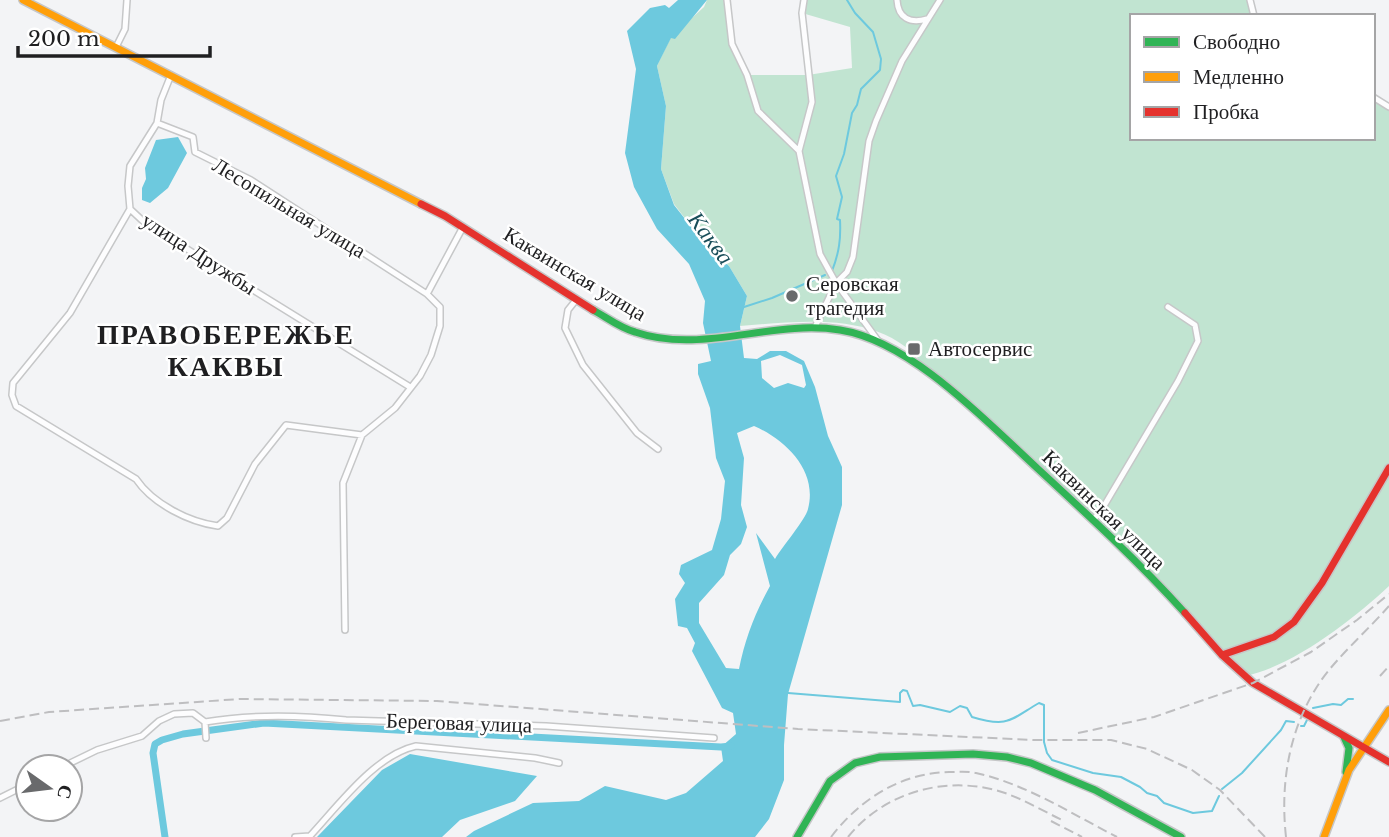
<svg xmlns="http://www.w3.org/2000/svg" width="1389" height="837" font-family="'Libre Baskerville',serif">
<rect width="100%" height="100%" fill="#f3f4f6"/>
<path fill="#c1e4d1" d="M707,0H727L732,44L747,75H808L852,68L850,27L802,13L804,0H1250L1254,16H1132V138H1373V97L1389,107V586C1354,619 1292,667 1245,676L1093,520L928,372C889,309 803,321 740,326L747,296L729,266L704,243L674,204L661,169L666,106L657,66L671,37L704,7Z"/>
<path fill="#6dc9de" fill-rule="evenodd" d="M678,0H707L675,39L671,38L657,66L666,106L661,169L674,205L704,243L729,266L747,296L740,326L744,358L757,359L770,351H786L804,361L815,387L828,436L842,467V505L788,694L784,745V780L769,819L755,837H466L474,831L533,803L579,801L605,786L666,800L686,793L723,761L721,747L736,734L733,713L722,708L692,651L695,643L687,628L678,626L675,599L685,583L679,574L681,565L712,550L721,519L725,481L716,458L710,408L698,374V364L711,361L703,323L705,301L689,264L657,229L634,187L625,153L636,69L627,31L650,8L665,5L669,8ZM780,355L802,365L806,385L804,388L788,383L774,388L762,378L761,361ZM754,426C786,440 818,471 808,509C806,519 782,547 775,559L756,533L770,586C755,613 745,639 739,669L726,668L699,623V603L724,575L730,555L741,544L747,527L741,505L744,458L737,433Z
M178,137L187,153L168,188L150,203L142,200V188L146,179L145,168L156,140Z
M410,754L537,776L515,801L460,820L442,837H317L382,770Z"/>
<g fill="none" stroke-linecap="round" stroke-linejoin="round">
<path stroke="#6dc9de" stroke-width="2" d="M832,271C839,253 841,239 840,220L837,219L842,197L836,176L844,154L852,113L857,105L861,89L880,70L881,59L873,32L855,13L847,0
M744,307L772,298L825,275
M788,693L900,702V693L903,690L907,691L913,706L920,705L950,712L960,706L967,708L972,717C1008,728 1010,720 1039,703L1044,705V742L1047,753L1052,760L1093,773L1121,777L1140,787L1147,793L1157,796L1164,803L1193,813L1212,811L1219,796
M1313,708L1333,704L1341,705L1348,699H1353
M1301,726H1304L1307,720
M1222,789L1242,773L1281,730L1286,721L1294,722"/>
<path stroke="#6dc9de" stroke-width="7" d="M165,837L153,753L155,744L162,740L183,734L264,723L721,747L731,746"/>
<g stroke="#c6c7c8" stroke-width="8">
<path id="street" d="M727,0L732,44L747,75L758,111L799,151
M804,0L802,13L812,102L799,151L820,254L836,283L879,342
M897,0C898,18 910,24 927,19
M1250,0L1254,16
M116,47L125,29L127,0
M171,75L161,100L157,123L130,166L128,186L130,209L70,313L13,383L12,395L16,406L136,479C153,504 189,522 218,526L227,518L255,464L286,425L362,435
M1373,97L1389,107
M157,123L193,137L195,152L251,180L427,294L440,307V326L431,355L420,376L395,408L362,435L343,483L345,630
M130,209L145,223L410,387
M427,294L463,227
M576,300L568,310L565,328L583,365L637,433L658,449
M815,327L836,283L847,272L853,257L869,141L876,121L902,61L940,0
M1093,520L1101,511L1178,381L1198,341L1195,325L1168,307
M205,722C251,714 299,715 346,720L546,726L714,738
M62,767L97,750L142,736L159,721L174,714L193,713L205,722L206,738
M0,798L28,784
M295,837L310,836C338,806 375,755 416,746L535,758L559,763"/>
</g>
<g stroke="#c6c7c8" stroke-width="10">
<path id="fast" d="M593,310C606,317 620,328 635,332C702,355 772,319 840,330C911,341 986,421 1037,468C1088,515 1139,562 1185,613
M1344,737L1349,748L1346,772
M797,837L830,781L855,763L880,757L973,754L1007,757L1031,763L1095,790L1181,837"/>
</g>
<g stroke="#c6c7c8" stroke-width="10">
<path id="slow" d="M23,0L421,204
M1324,837L1349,770L1389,710"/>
</g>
<g stroke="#c6c7c8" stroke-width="10">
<path id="jam" d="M421,204L445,216L593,310
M1185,613L1222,655L1253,683L1389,762
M1222,655L1274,637L1294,622L1322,583L1389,468"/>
</g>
<use href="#street" stroke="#fdfdfe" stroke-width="5"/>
<use href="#fast" stroke="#30b455" stroke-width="7"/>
<use href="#slow" stroke="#ff9f0a" stroke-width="7"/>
<use href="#jam" stroke="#e5322d" stroke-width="7"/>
<path stroke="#bebec0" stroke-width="2" stroke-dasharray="10 5" stroke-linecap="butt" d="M1380,676L1389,666
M0,721L49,712L240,699L437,701L798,729L1034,740H1111L1147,749L1192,770L1220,790L1265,837
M1078,733L1154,717L1253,683L1311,652L1357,620L1389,594
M1051,821L1082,837
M831,837C860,799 901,773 949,772C958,772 967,771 976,773C1026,784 1072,814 1117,837
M848,837C885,791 949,774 1005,793C1025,800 1045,812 1064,821
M1286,837C1280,783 1289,728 1320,682C1337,657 1368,630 1389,606"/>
</g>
<g fill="#696a6c" stroke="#fff" stroke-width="2.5">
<circle cx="792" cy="296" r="7"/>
<rect x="907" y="342" width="14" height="14" rx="3.5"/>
</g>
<g text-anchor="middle" stroke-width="5" stroke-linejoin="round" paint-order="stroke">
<g font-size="21" fill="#1f1f21" stroke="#fff">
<text transform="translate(289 208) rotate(31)" y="7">Лесопильная улица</text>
<text transform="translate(199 254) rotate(33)" y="7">улица Дружбы</text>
<text transform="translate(575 274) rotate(31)" y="7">Каквинская улица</text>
<text transform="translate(1104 510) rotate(44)" y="7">Каквинская улица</text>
<text transform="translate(459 723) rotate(2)" y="7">Береговая улица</text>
</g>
<g font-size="21" fill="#1f1f21" stroke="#fff" text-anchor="start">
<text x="806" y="291">Серовская<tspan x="806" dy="24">трагедия</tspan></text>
<text x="928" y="356">Автосервис</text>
</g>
<g font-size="23" font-style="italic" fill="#194e5a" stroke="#fff">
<text transform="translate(711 238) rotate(53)" y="8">Каква</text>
</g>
<g font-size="28" font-weight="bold" letter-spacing="2" fill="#1f1f21" stroke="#fff">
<text x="226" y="344">ПРАВОБЕРЕЖЬЕ<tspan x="226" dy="32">КАКВЫ</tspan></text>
</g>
</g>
<rect x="1130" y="14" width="245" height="126" fill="#ffffff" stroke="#a5a5a6" stroke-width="2"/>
<rect x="1144" y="37" width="35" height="10" fill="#30b455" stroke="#a5a5a6" stroke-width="2"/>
<text x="1193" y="49" font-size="21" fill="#1f1f21">Свободно</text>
<rect x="1144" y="72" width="35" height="10" fill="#ff9f0a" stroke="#a5a5a6" stroke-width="2"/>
<text x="1193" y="84" font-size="21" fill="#1f1f21">Медленно</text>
<rect x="1144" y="107" width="35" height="10" fill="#e5322d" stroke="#a5a5a6" stroke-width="2"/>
<text x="1193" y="119" font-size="21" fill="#1f1f21">Пробка</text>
<g transform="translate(49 788) rotate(104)"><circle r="33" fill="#ffffff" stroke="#a5a5a6" stroke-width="2"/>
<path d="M0-5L12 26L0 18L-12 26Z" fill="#696a6c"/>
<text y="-10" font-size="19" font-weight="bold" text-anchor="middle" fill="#1f1f21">С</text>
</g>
<path d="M18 46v10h192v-10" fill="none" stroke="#1f1f21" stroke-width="3.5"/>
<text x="28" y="46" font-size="21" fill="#1f1f21" stroke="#ffffff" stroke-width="5" paint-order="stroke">200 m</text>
</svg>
